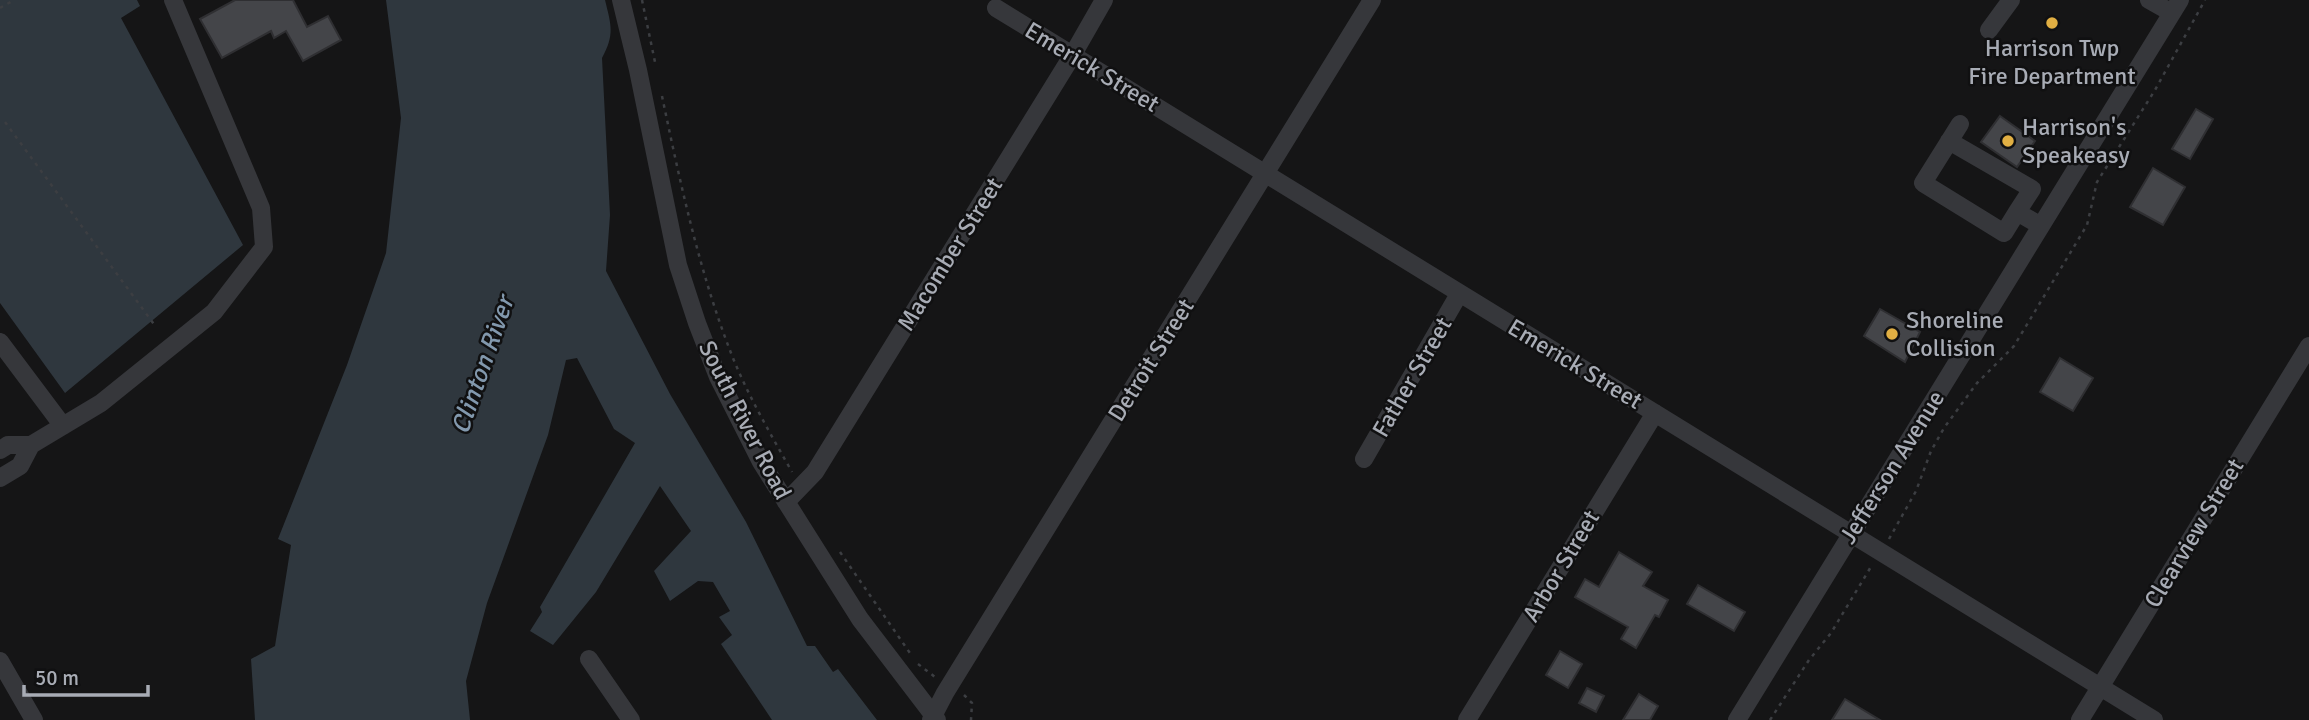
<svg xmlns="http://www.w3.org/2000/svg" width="2309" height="720" font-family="Signika,sans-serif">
<rect width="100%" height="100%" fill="#151516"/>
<path fill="#2f373e" d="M0,0H137L140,6L121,18L243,245L65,393L0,303Z
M386,0H605C611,25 615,34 602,58L610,215L606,271L670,394L746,522L807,646H815L833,672L838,669L877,720H772L721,644L732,635L719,617L730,611L713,582L698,581L670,601L654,571L691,531L660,486L596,592L553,645L530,631L542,612L540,607L635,443L614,429L577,358L566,360L548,435L487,603L466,681L470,720H255L251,659L275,646L291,545L278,539L347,365L386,253L401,118Z"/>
<path fill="#444549" stroke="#2f2f32" stroke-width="2" d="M235,0H293L307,27L328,16L341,40L303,61L286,31L274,38L271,31L222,58L200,19Z
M2196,109L2213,119L2190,159L2172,149Z
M2000,116L2035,141L2017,167L1981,142Z
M2153,168L2185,187L2163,225L2130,207Z
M1880,309L1920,332L1905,362L1864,336Z
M2060,358L2093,378L2073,411L2040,392Z
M1619,552L1652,572L1643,586L1668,600L1659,617L1655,615L1636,648L1621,639L1628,627L1575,597L1585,579L1599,587Z
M1698,585L1745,612L1734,631L1687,604Z
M1560,651L1582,664L1568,688L1546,675Z
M1587,688L1604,696L1596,712L1579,703Z
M1639,694L1658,706L1650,720H1623Z
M1845,699L1880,720H1832Z"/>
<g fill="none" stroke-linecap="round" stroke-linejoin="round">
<path stroke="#3c3e42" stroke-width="2.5" stroke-dasharray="3.5 5" stroke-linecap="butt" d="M642,0L655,62
M0,8L14,0
M662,96C680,182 699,271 731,353C747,394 770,433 792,472
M5,122L156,327
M1889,539L1916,491L1931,451L1944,428L1977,383L2014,346L2087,225L2097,182L2155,90L2205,0
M840,552L912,656
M918,664L935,677
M964,695L972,703L971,720
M1770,720L1809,660L1831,633L1872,565"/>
<path stroke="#36373b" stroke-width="18" d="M621,0L638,70L678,265L697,323L718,377L761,462L860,619L937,720
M2149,0L2172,13
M996,8L2154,720
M1989,30L2011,0
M1960,124L1923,183L2004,233L2017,212L2041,226
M1949,141L2032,189L2017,212
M0,342L63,426
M31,445L101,403L214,312L264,247L261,208L173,0
M0,450L8,445H31L20,466L0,478
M1364,459L1459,294
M786,502L815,472L1072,56L1104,0
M589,659L631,720
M0,661L34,720
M931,720L945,693L1372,0
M1467,720L1655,413
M1737,720L2180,0
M2080,720L2309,346"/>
</g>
<g fill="#e1af43" stroke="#101011" stroke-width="2.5">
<circle cx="2052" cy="23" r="7"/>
<circle cx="2008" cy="141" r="7"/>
<circle cx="1892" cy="334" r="7"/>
</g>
<g text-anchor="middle" stroke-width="5" stroke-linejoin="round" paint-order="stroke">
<g font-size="24" fill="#a8acb5" stroke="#101011" text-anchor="start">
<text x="2052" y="56" text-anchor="middle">Harrison Twp<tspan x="2052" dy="28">Fire Department</tspan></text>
<text x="2022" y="135">Harrison's<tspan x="2022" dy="28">Speakeasy</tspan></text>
<text x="1906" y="328">Shoreline<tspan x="1906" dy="28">Collision</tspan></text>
</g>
<g font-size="24" fill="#a8acb5" stroke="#101011">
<text transform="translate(1092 67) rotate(31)" y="8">Emerick Street</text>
<text transform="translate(950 254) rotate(-58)" y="8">Macomber Street</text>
<text transform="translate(1151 360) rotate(-58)" y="8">Detroit Street</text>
<text transform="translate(1575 364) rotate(31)" y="8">Emerick Street</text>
<text transform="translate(1412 377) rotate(-60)" y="8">Father Street</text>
<text transform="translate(745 420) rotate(63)" y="8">South River Road</text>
<text transform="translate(1892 467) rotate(-58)" y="8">Jefferson Avenue</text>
<text transform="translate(2194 533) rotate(-59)" y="8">Clearview Street</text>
<text transform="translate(1561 566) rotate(-59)" y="8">Arbor Street</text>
</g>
<g font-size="26" font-style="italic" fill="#8298ad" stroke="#101011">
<text transform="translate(482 365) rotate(-71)" y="9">Clinton River</text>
</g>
</g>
<path d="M24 685v10h124v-10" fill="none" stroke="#a8acb5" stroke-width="3.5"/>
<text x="35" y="685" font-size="21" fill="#a8acb5" stroke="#101011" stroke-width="5" paint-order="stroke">50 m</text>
</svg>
